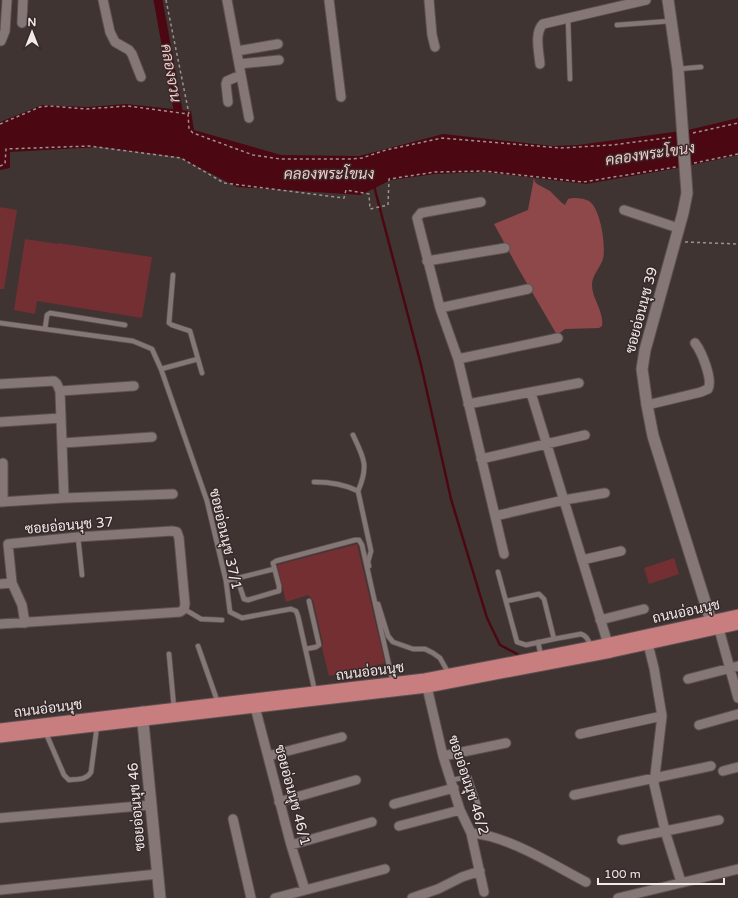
<svg xmlns="http://www.w3.org/2000/svg" width="738" height="898" font-family="'Varela Round',Sarabun,sans-serif">
<rect width="100%" height="100%" fill="#403433"/>
<path fill="#8f484a" d="M534,178L535,182L537,184L550,191L562,203L565,205L568,199C574,197 583,198 589,201C601,209 606,247 603,259C600,268 592,275 592,285C592,299 604,311 602,326L599,328L565,329L557,335L518,268L494,224L528,210Z"/>
<path fill="#4b0812" d="M126,104L191,111L194,130L281,155L359,156L443,134L553,146L578,145L688,130L738,118V155L678,168L586,184L484,172L435,174L391,180L361,195L237,187L179,157L100,147L10,152V168L0,170V122L42,105L87,107Z"/>
<g fill="none" stroke-linecap="round" stroke-linejoin="round">
<path stroke="#4b0812" stroke-width="2.5" d="M374,186L421,365L451,499L487,618L500,645L519,655"/>
<path stroke="#4b0812" stroke-width="9" d="M158,0L180,121"/>
</g>
<path fill="#732f32" d="M0,207L17,210L4,289H0Z
M25,239L58,244V243L152,257L142,318L37,301L35,314L14,310Z
M357,544L385,663L329,676L322,648L323,644L313,600L308,595L286,602L277,565Z
M674,558L679,574L649,584L644,568Z"/>
<g fill="none" stroke-linecap="round" stroke-linejoin="round">
<g stroke="#5c5151" stroke-width="6">
<path id="service" d="M568,18L570,79
M617,25L671,21
M678,69L701,67
M0,323L133,341L152,349L161,369L207,501L226,581L230,612L242,618L285,610L291,609L296,611L298,616L315,692
M45,329L47,315L50,313L125,325
M198,359L202,373
M161,369L198,359L190,331L172,325L169,323L173,275
M353,435C364,458 369,466 358,491
M314,482C329,482 344,484 358,491L371,551L368,562L369,566
M78,537L82,575
M498,572L517,642L526,645L554,639L544,599L539,594L507,601
M237,578L244,599L248,600L275,592L279,591V586L273,563L276,561L355,540H359L362,545L393,683
M226,581L274,569
M378,604L388,636L393,642L413,649H425L433,653L440,658L449,674
M184,609L201,619L222,620
M554,639L581,634C587,636 588,640 591,646
M538,642L541,656
M198,646L218,703
M306,649L316,647L319,645L309,601
M169,654L174,708
M45,731L64,775L69,780C77,779 87,780 91,772L97,726
M451,780L469,777L478,804"/>
</g>
<g stroke="#5c5151" stroke-width="11">
<path id="minor" d="M103,0L110,32L115,42L129,50L132,54L141,77
M227,0L249,118
M329,0L341,97
M429,0L432,35L435,47
M22,23L23,0
M1,41L5,31L7,0
M237,51L278,44
M239,64L279,60
M540,64C539,52 534,33 543,24L646,0
M228,102L226,84L227,81L241,75
M481,202L421,213L417,218L440,308L458,359L504,554
M624,210L678,228
M427,261L505,248
M440,308L528,289
M458,359L558,338
M0,384L54,381L57,384L60,391
M531,393L608,644
M468,404L579,383
M647,405L701,392L708,389C713,380 702,352 695,343
M61,418L64,498
M0,422L61,418L60,391L134,386
M63,443L152,437
M481,459L585,435
M3,463V502
M0,502L64,498L173,494
M495,516L564,500L605,493
M582,560L621,551
M12,583L22,605L25,623
M0,584L12,583L8,544L78,537L172,531L177,532L179,538L185,604L184,609L180,612L0,624
M600,620L644,609
M719,629L738,698
M648,644L654,668L662,716L654,784L665,831L681,882
M688,679L738,666
M427,687L443,756L460,810L471,833L484,892
M255,707L291,845L305,890
M699,725L738,714
M580,734L662,716
M268,756L342,737
M443,756L506,743
M723,771L738,767
M574,795L711,766
M279,802L356,780
M394,804L454,788
M0,818L151,805
M233,819L251,898
M399,826L460,810
M471,833C509,836 553,865 586,882
M622,840L719,820
M291,845L372,822
M0,890L158,874
M275,898L385,869
M412,898L438,889L462,877L480,871
M618,898L738,869"/>
</g>
<g stroke="#5c5151" stroke-width="13">
<path id="tertiary" d="M668,0L678,69L687,193L683,213L645,350L642,369L647,405L653,436L711,621
M142,712L160,898"/>
</g>
<g stroke="#5c5151" stroke-width="13">
<path id="primary" d="M0,729L425,679L591,647L738,615
M0,737L427,687L611,652L738,624"/>
</g>
<path stroke="#9d9292" stroke-width="1.5" stroke-dasharray="3 3" stroke-linecap="butt" d="M166,0L189,114
M0,124L40,107L49,106L85,109L128,106L188,114L189,129L193,133L253,155L260,156L280,159H351L362,158L386,150L442,138L561,148L612,145L674,137
M693,133L738,123
M694,163L738,154
M0,166L5,164L6,149L89,146L181,158L224,183L344,198L346,190L369,194L370,209L388,205L389,179L435,172L484,171L583,182L676,167
M685,242L738,244"/>
<use href="#service" stroke="#867777" stroke-width="4.5"/>
<use href="#minor" stroke="#867777" stroke-width="9"/>
<use href="#tertiary" stroke="#867777" stroke-width="11"/>
<use href="#primary" stroke="#c87d7f" stroke-width="11"/>
</g>
<g text-anchor="middle" stroke-width="3" stroke-linejoin="round" paint-order="stroke">
<g font-size="14" fill="#f2e9e9" stroke="#362a2a">
<text transform="translate(641 310) rotate(-75)" y="5">ซอยอ่อนนุช 39</text>
<text transform="translate(69 525) rotate(-5)" y="5">ซอยอ่อนนุช 37</text>
<text transform="translate(226 539) rotate(77)" y="5">ซอยอ่อนนุช 37/1</text>
<text transform="translate(686 611) rotate(-12)" y="5">ถนนอ่อนนุช</text>
<text transform="translate(370 671) rotate(-7)" y="5">ถนนอ่อนนุช</text>
<text transform="translate(48 708) rotate(-7)" y="5">ถนนอ่อนนุช</text>
<text transform="translate(469 785) rotate(72)" y="5">ซอยอ่อนนุช 46/2</text>
<text transform="translate(293 795) rotate(75)" y="5">ซอยอ่อนนุช 46/1</text>
<text transform="translate(136 807) rotate(-95)" y="5">ซอยอ่อนนุช 46</text>
</g>
<g font-size="15" font-style="italic" fill="#f5c8c8" stroke="#362a2a">
<text transform="translate(171 73) rotate(80)" y="5">คลองจวน</text>
<text transform="translate(650 154) rotate(-8)" y="5">คลองพระโขนง</text>
<text x="329" y="179">คลองพระโขนง</text>
</g>
</g>
<g transform="translate(32 32)" stroke="#362a2a" stroke-width="3" paint-order="stroke">
<path d="M0-3L7 15L0 10L-7 15Z" fill="#f2e9e9"/>
<text y="-6" font-size="11" font-weight="bold" text-anchor="middle" fill="#f2e9e9">N</text>
</g>
<path d="M598 878v6h126v-6" fill="none" stroke="#f2e9e9" stroke-width="2"/>
<text x="604" y="878" font-size="12" fill="#f2e9e9" stroke="#362a2a" stroke-width="3" paint-order="stroke">100 m</text>
</svg>
